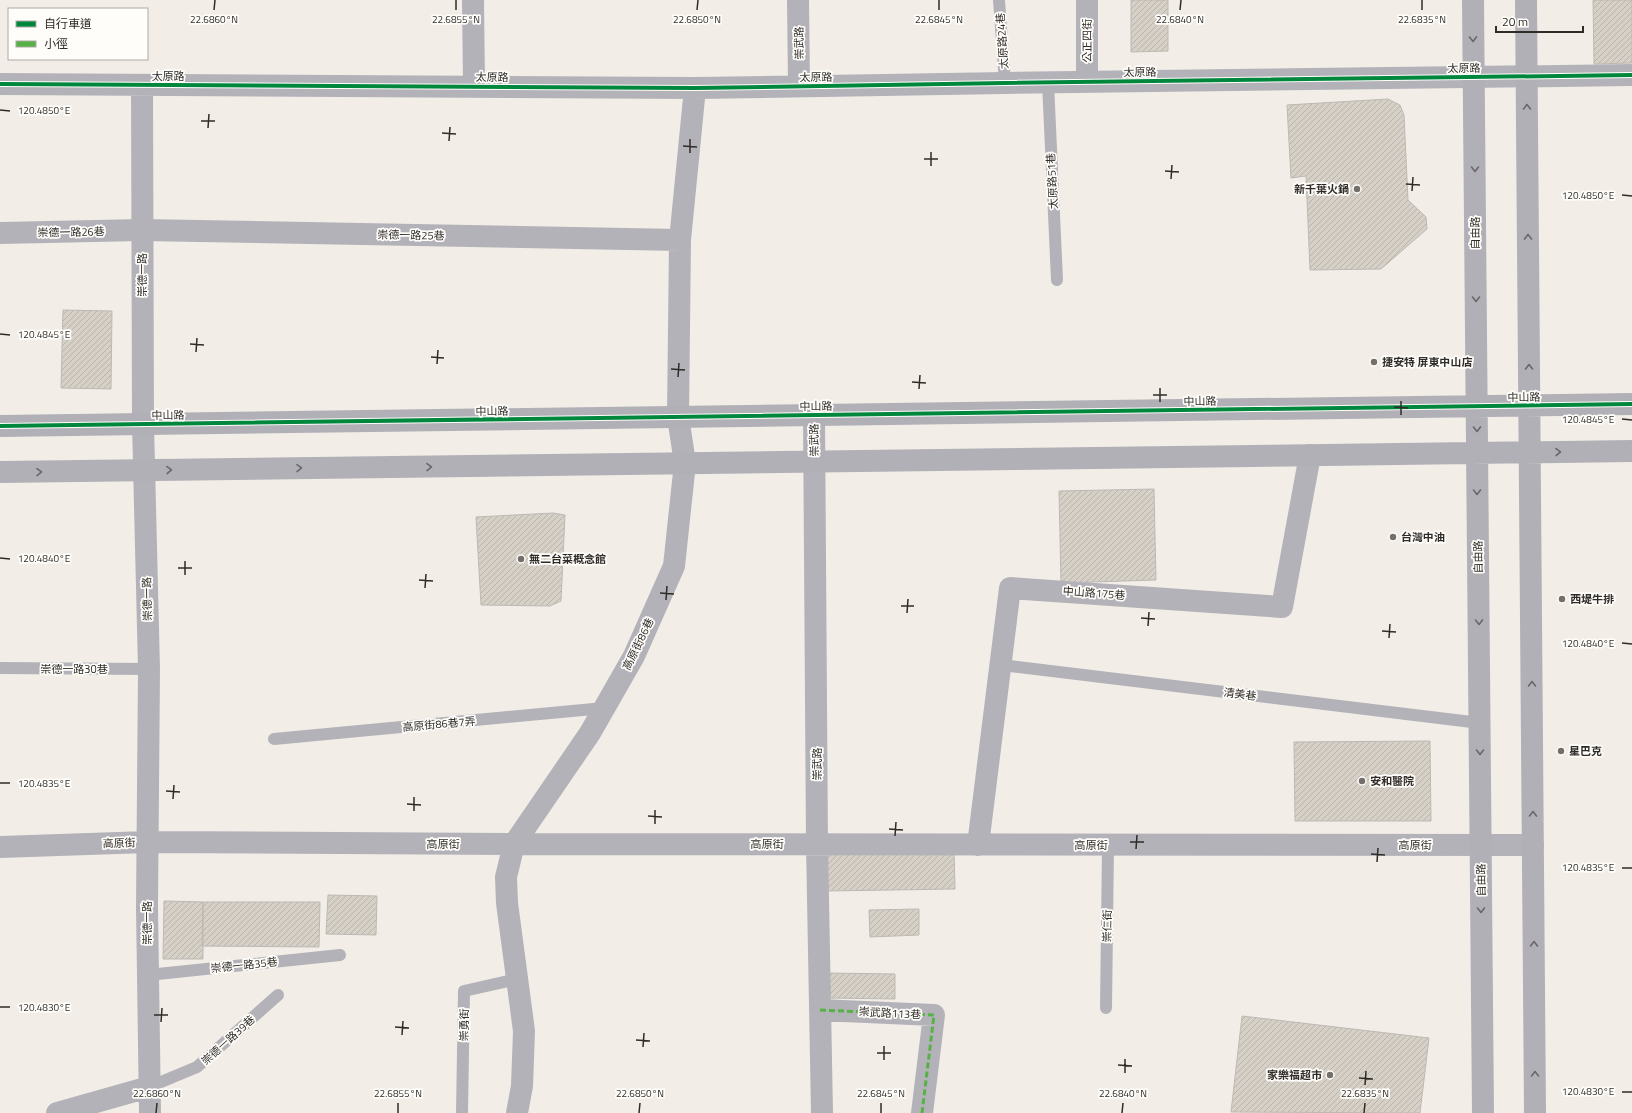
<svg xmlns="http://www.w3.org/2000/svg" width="1632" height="1113" font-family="'Titillium Web','Noto Sans TC',sans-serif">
<defs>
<pattern id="building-hatch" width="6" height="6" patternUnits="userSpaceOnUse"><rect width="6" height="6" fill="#d6d0c7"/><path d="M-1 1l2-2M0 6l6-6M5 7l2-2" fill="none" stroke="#b8b3ab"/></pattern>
</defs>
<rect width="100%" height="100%" fill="#f2eee7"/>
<path fill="url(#building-hatch)" stroke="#bcb9b4" d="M1131,0H1168V51L1131,52Z
M1593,0H1632V63L1594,64Z
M1388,99L1400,105L1404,115L1408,200L1426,217L1427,229L1381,269L1310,270L1306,176L1291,178L1287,105Z
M63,310L112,311L111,389L61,388Z
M1154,489L1156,580L1061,583L1059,491Z
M553,513L565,515L561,601L550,606L481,605L476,517Z
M1430,741L1431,821H1295L1294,742Z
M954,850L955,889L828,891L827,852Z
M328,895L377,896L376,935L326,934Z
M164,901L203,902V959H163Z
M203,902H320L319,947L202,946Z
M919,909V935L870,937L869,910Z
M828,973L895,974V999L828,998Z
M1242,1016L1429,1038L1420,1113L1231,1112Z"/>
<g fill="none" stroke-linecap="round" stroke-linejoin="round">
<path stroke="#b4b2b9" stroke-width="12" d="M999,0L1005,83
M1048,83L1057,280
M1001,665L1480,723
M0,668L149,669
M274,739L604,708
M148,975L340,955
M1106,1008L1108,845
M149,1087L197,1067L278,995
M462,1113L464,991L517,979"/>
<path stroke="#b4b2b9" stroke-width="22" d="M473,0L474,86
M798,0L799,86
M1087,0V82
M0,84L695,88L1005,83L1632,75
M142,85L143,424L149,669L147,907L150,1113
M0,233L142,230L680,240
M814,415L817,844L822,1113
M978,845L1010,588L1282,607L1310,455
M0,847L147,842L514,844L1533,845
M820,1010L934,1015L922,1113
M57,1113L149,1087
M517,1113L522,1086L524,1031L507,903L506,877L514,844L590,733L634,656L674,566L685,463L678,417L680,240L695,88"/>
<path stroke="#b2b0b7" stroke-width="22" d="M1473,0L1483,1113
M1526,0L1535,1113
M0,426L1632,404
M0,472L1632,451"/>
<path stroke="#56b245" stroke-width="3" stroke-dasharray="6 3" stroke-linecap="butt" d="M820,1010L934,1015L922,1113"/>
<g stroke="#fffdfa" stroke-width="6">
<path id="cycleway" d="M0,84L695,88L1005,83L1632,75
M0,426L1632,404"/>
</g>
<use href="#cycleway" stroke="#00873e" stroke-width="4"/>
</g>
<defs><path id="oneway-chevron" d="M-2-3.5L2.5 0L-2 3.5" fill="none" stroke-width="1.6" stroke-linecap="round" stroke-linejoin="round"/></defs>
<g stroke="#6a6768">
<use href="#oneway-chevron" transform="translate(1473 39) rotate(89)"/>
<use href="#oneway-chevron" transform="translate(1527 107) rotate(-91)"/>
<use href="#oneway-chevron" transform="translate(1475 169) rotate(90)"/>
<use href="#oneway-chevron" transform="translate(1528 237) rotate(-91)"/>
<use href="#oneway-chevron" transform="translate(1476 299) rotate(90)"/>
<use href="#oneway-chevron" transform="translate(1529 367) rotate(-91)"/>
<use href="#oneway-chevron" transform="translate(1477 429) rotate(89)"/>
<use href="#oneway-chevron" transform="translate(1558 452) rotate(-1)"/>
<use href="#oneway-chevron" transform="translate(429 467) rotate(-1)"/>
<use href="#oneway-chevron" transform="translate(299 468) rotate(-1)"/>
<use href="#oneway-chevron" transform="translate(169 470) rotate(-1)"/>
<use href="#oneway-chevron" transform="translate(39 472) rotate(-1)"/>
<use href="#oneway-chevron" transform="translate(1477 492) rotate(89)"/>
<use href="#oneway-chevron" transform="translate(1479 622) rotate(89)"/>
<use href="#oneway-chevron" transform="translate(1532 684) rotate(-90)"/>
<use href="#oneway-chevron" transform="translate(1480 752) rotate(90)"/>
<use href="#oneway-chevron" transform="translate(1533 814) rotate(-90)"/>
<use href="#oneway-chevron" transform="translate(1481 910) rotate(89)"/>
<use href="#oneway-chevron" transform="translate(1534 944) rotate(-90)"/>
<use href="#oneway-chevron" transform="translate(1535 1074) rotate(-90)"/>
</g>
<path fill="none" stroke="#2f2c28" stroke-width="1.5" d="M214,10L215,0M456,10V0M697,10L698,0M939,10V0M1180,10L1181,0M1422,10V0M0,110L10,111M201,121H215M208,128L209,114M442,133L456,134M449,141L450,127M683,146L697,147M690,153V139M924,159H938M931,166V152M1165,171L1179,172M1171,179L1172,165M1406,184L1420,185M1412,191L1413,177M1622,195L1632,196M0,334L10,335M190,344L204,345M196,352L197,338M431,357L444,358M437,364L438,350M671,369L685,370M678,377L679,363M912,382L926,383M919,389L920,375M1153,395H1167M1160,402V388M1394,407L1408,408M1401,415V401M1622,419L1632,420M0,558L10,559M178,568H192M185,575V561M419,580L433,581M425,588L426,574M660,593L674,594M666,600L667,586M901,606H914M907,613L908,599M1141,618L1155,619M1148,626L1149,612M1382,631L1396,632M1389,638L1390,624M1622,643L1632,644M0,783H10M166,791L180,792M173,799L174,785M407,804L421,805M414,811V797M648,816L662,817M655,824V810M889,829L903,830M895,836L896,822M1130,842H1144M1136,849L1137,835M1371,854L1385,855M1377,862L1378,848M1622,868H1632M0,1007H10M154,1015H168M161,1022L162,1008M395,1027L409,1028M402,1035L403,1021M636,1040L650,1041M643,1047L644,1033M877,1053H891M884,1060V1046M1118,1065L1132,1066M1125,1073V1059M1359,1078L1373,1079M1365,1085L1366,1071M1622,1092H1632M156,1113L157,1103M398,1113V1103M639,1113L640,1103M881,1113V1103M1122,1113L1123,1103M1364,1113L1365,1103"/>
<g fill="#73706b" stroke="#fffdfa" stroke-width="1.5">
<circle cx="1357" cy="189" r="4"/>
<circle cx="1374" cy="362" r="4"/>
<circle cx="1393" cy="537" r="4"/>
<circle cx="521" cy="559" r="4"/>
<circle cx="1562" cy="599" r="4"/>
<circle cx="1561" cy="751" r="4"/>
<circle cx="1362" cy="781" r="4"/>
<circle cx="1330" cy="1075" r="4"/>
</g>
<g text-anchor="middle" stroke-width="3.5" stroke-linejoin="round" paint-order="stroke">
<g font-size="11" fill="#2f2c28" stroke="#fffdfa">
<text transform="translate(1002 41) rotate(-94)" y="4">太原路24巷</text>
<text transform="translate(1087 41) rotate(-90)" y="4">公正四街</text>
<text transform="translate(799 43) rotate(-91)" y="4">崇武路</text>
<text transform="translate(1464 68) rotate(-1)" y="4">太原路</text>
<text transform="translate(1140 72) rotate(-1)" y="4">太原路</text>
<text x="168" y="80">太原路</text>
<text transform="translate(492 77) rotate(1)" y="4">太原路</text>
<text transform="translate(816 77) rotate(-1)" y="4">太原路</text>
<text transform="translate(1052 181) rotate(-93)" y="4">太原路51巷</text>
<text transform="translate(71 232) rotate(-1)" y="4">崇德一路26巷</text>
<text transform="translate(1475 233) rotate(-90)" y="4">自由路</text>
<text transform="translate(411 235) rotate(1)" y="4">崇德一路25巷</text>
<text transform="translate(142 275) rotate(-90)" y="4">崇德一路</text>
<text transform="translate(1524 397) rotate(-1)" y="4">中山路</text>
<text transform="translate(1200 401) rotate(-1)" y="4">中山路</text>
<text transform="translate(816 406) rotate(-1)" y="4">中山路</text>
<text transform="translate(492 411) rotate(-1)" y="4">中山路</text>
<text transform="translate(168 415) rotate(-1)" y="4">中山路</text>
<text transform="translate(814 440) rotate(-91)" y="4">崇武路</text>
<text transform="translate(1478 557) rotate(-91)" y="4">自由路</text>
<text transform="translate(1094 593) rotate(4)" y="4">中山路175巷</text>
<text transform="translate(147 599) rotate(-91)" y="4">崇德一路</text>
<text transform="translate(638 644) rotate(-64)" y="4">高原街86巷</text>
<text x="74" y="673">崇德一路30巷</text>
<text transform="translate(1240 694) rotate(7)" y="4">清美巷</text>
<text transform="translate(439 724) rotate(-5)" y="4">高原街86巷7弄</text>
<text transform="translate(817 764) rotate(-90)" y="4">崇武路</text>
<text transform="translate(119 843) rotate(-2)" y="4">高原街</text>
<text x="443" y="848">高原街</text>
<text x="767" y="848">高原街</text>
<text x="1091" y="849">高原街</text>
<text x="1415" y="849">高原街</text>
<text transform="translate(1481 880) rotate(-91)" y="4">自由路</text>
<text transform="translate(147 923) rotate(-90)" y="4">崇德一路</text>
<text transform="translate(1107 926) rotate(-89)" y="4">崇仁街</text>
<text transform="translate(244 965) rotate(-6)" y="4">崇德一路35巷</text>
<text transform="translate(890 1013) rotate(3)" y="4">崇武路113巷</text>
<text transform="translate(464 1025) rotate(-89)" y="4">崇勇街</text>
<text transform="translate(228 1040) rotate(-42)" y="4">崇德一路39巷</text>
</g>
<g font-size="11" font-weight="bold" fill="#2f2c28" stroke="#fffdfa" text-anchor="start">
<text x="1349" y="193" text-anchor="end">新千葉火鍋</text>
<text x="1382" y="366">捷安特 屏東中山店</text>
<text x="1401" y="541">台灣中油</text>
<text x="529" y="563">無二台菜概念館</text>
<text x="1570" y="603">西堤牛排</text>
<text x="1569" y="755">星巴克</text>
<text x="1370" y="785">安和醫院</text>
<text x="1322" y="1079" text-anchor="end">家樂福超市</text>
</g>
</g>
<g font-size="10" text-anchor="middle" fill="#2f2c28" stroke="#fffdfa" stroke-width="3.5" stroke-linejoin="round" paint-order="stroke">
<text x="214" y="23">22.6860°N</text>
<text x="456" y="23">22.6855°N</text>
<text x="697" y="23">22.6850°N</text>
<text x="939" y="23">22.6845°N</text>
<text x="1180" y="23">22.6840°N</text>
<text x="1422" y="23">22.6835°N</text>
<text x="44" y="114">120.4850°E</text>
<text x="1588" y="199">120.4850°E</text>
<text x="44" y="338">120.4845°E</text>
<text x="1588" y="423">120.4845°E</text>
<text x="44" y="562">120.4840°E</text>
<text x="1588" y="647">120.4840°E</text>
<text x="44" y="787">120.4835°E</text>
<text x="1588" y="871">120.4835°E</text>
<text x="44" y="1011">120.4830°E</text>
<text x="1588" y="1095">120.4830°E</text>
<text x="157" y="1097">22.6860°N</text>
<text x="398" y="1097">22.6855°N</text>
<text x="640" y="1097">22.6850°N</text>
<text x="881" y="1097">22.6845°N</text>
<text x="1123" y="1097">22.6840°N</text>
<text x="1365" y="1097">22.6835°N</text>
</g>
<rect x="8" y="8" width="140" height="52" fill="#fffdfa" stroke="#aca9a6"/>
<rect x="16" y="21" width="20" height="6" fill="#00873e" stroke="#aca9a6"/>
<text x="44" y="28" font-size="12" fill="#2f2c28">自行車道</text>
<rect x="16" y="41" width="20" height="6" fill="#56b245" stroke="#aca9a6"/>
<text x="44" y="48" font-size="12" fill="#2f2c28">小徑</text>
<path d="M1496 26v6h87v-6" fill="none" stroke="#2f2c28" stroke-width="2"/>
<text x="1502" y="26" font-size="12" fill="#2f2c28" stroke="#fffdfa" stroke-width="3" paint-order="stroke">20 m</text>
</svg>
